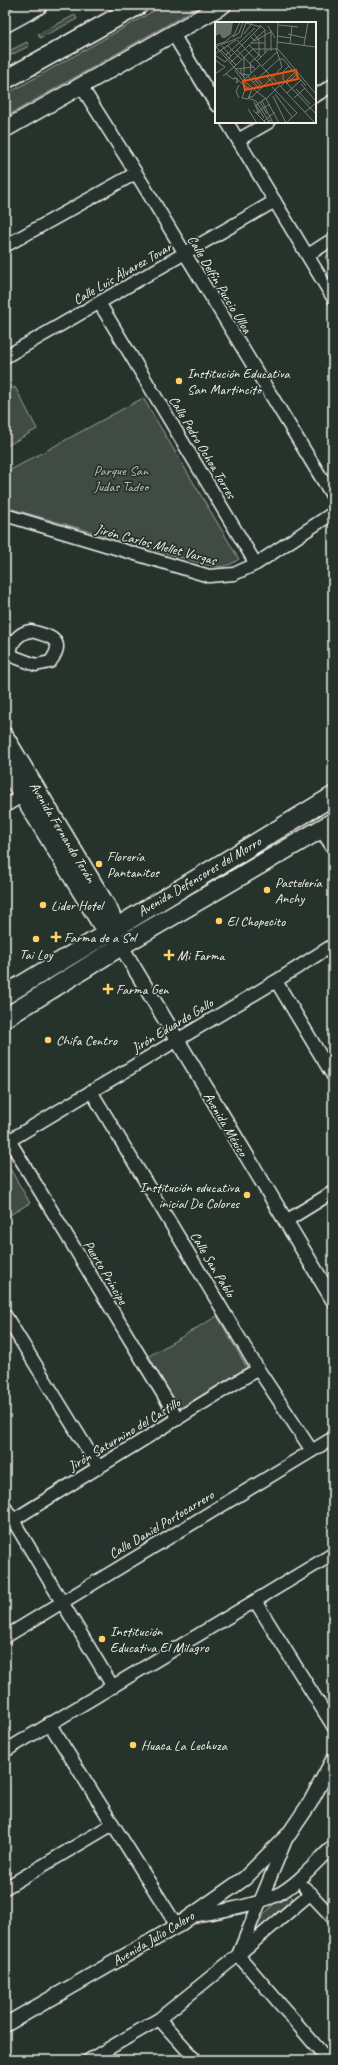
<svg xmlns="http://www.w3.org/2000/svg" width="338" height="2065" font-family="Caveat,sans-serif">
<rect width="100%" height="100%" fill="#26332d"/>
<filter id="ink" filterUnits="userSpaceOnUse"><feTurbulence type="fractalNoise" baseFrequency=".025" numOctaves="2"/><feDisplacementMap in="SourceGraphic" scale="8" xChannelSelector="R" yChannelSelector="G"/><feConvolveMatrix kernelMatrix="1 2 1 2 8 2 1 2 1" color-interpolation-filters="sRGB"/></filter>
<g filter="url(#ink)">
<path fill="#414b45" stroke="#9a9e96" d="M164,5H202L5,117V95Z
M75,15L77,19L40,38L38,34Z
M27,42L29,46L5,58V53Z
M333,252V271L325,257Z
M15,387L37,429L5,447V393Z
M143,398L239,559C227,568 219,568 204,564L5,507V473Z
M5,1160L30,1203L5,1218Z
M217,1316L248,1369L179,1409L149,1356Z
M286,1891L293,1898L254,1934V1925Z"/>
<g fill="none" stroke-linecap="round" stroke-linejoin="round">
<g stroke="#f4f1e8" stroke-width="15">
<path id="minor" d="M173,34L216,105
M81,86L136,173L333,497
M315,96L333,85
M227,122L333,298
M238,140L269,122
M5,246L136,173
M308,255L333,239
M100,304L256,564
M5,357L275,201
M5,515L209,576L234,574L256,564L333,513
M31,631C50,636 67,640 50,662L36,665L12,656C7,644 20,632 31,631Z
M5,806L30,791
M321,830L333,848
M276,981L333,1076
M91,1091L258,1369L312,1451
M9,1140L178,1419
M5,1143L276,981L333,945
M286,1221L333,1192
M5,1315L99,1468
M5,1507L113,1687
M5,1525L258,1369
M255,1601L333,1726
M5,1637L333,1438
M49,1723L177,1926
M5,1751L333,1554
M287,1837L238,1955L328,2060
M5,1888L113,1824
M305,1888L333,1918
M192,1916C218,1912 253,1906 277,1895C298,1884 316,1862 333,1846
M159,2019L196,2060
M89,2060L159,2019L238,1955L311,1893"/>
</g>
<g stroke="#f4f1e8" stroke-width="17">
<path id="tertiary" d="M121,946L333,1300
M5,2025L177,1926L245,1878L289,1834L310,1803L333,1760"/>
</g>
<g stroke="#f4f1e8" stroke-width="19">
<path id="secondary" d="M5,129L223,5
M5,736L109,909L112,916L110,930
M5,767L101,925L110,930L115,937"/>
</g>
<g stroke="#f4f1e8" stroke-width="21">
<path id="primary" d="M5,23L38,5
M5,80L139,5
M5,995L333,796
M5,1018L121,946L333,822"/>
</g>
<use href="#minor" stroke="#26332d" stroke-width="12"/>
<use href="#tertiary" stroke="#26332d" stroke-width="14"/>
<use href="#secondary" stroke="#26332d" stroke-width="16"/>
<use href="#primary" stroke="#26332d" stroke-width="18"/>
</g>
</g>
<g fill="#ffd166" stroke="#26332d" stroke-width="1.5">
<circle cx="179" cy="381" r="4"/>
<circle cx="99" cy="864" r="4"/>
<circle cx="267" cy="890" r="4"/>
<circle cx="43" cy="905" r="4"/>
<circle cx="219" cy="921" r="4"/>
<path d="M54 931h4v4h4v4h-4v4h-4v-4h-4v-4h4z"/>
<circle cx="36" cy="939" r="4"/>
<path d="M167 949h4v4h4v4h-4v4h-4v-4h-4v-4h4z"/>
<path d="M106 983h4v4h4v4h-4v4h-4v-4h-4v-4h4z"/>
<circle cx="48" cy="1040" r="4"/>
<circle cx="247" cy="1195" r="4"/>
<circle cx="102" cy="1639" r="4"/>
<circle cx="133" cy="1745" r="4"/>
</g>
<g text-anchor="middle" stroke-width="3.5" stroke-linejoin="round" paint-order="stroke">
<g font-size="14" fill="#f4f1e8" stroke="#26332d">
<text transform="translate(122 273) rotate(-30)" y="5">Calle Luis Álvarez Tovar</text>
<text transform="translate(220 284) rotate(59)" y="5">Calle Delfín Puccio Ulloa</text>
<text transform="translate(203 447) rotate(59)" y="5">Calle Pedro Ochoa Torres</text>
<text transform="translate(156 544) rotate(15)" y="5">Jirón Carlos Mellet Vargas</text>
<text transform="translate(63 832) rotate(59)" y="5">Avenida Fernando Terán</text>
<text transform="translate(199 876) rotate(-31)" y="5">Avenida Defensores del Morro</text>
<text transform="translate(172 1025) rotate(-31)" y="5">Jirón Eduardo Gallo</text>
<text transform="translate(226 1124) rotate(59)" y="5">Avenida México</text>
<text transform="translate(213 1264) rotate(59)" y="5">Calle San Pablo</text>
<text transform="translate(106 1272) rotate(59)" y="5">Puerto Príncipe</text>
<text transform="translate(124 1434) rotate(-31)" y="5">Jirón Saturnino del Castillo</text>
<text transform="translate(161 1524) rotate(-31)" y="5">Calle Daniel Portocarrero</text>
<text transform="translate(153 1938) rotate(-31)" y="5">Avenida Julio Calero</text>
</g>
<g font-size="14" fill="#f4f1e8" stroke="#26332d" text-anchor="start">
<text x="187" y="378">Institución Educativa<tspan x="187" dy="16">San Martincito</tspan></text>
<text x="107" y="861">Florería<tspan x="107" dy="16">Pantanitos</tspan></text>
<text x="275" y="887">Pastelería<tspan x="275" dy="16">Anchy</tspan></text>
<text x="51" y="910">Lider Hotel</text>
<text x="227" y="926">El Chopecito</text>
<text x="64" y="942">Farma de a Sol</text>
<text x="36" y="959" text-anchor="middle">Tai Loy</text>
<text x="177" y="960">Mi Farma</text>
<text x="116" y="994">Farma Gen</text>
<text x="56" y="1045">Chifa Centro</text>
<text x="239" y="1192" text-anchor="end">Institución educativa<tspan x="239" dy="16">inicial De Colores</tspan></text>
<text x="110" y="1636">Institución<tspan x="110" dy="16">Educativa El Milagro</tspan></text>
<text x="141" y="1750">Huaca La Lechuza</text>
</g>
<g font-size="14" fill="#bebfb7" stroke="#26332d">
<text x="121" y="475">Parque San<tspan x="121" dy="16">Judas Tadeo</tspan></text>
</g>
</g>
<g transform="translate(215 22)">
<rect width="101" height="101" fill="#26332d"/>
<path d="M0,0H18L16,12L10,16H7L5,12L0,14Z" fill="#676f68"/>
<path fill="none" stroke="#787f78" stroke-width="1" d="M25,0L18,15L24,11L28,0M63,0L62,26L101,72M31,1L46,5M45,3L50,8V27H63M64,3L83,5M53,4L60,16M29,12L38,0M73,12L90,16M35,14L40,19L57,9M62,14L76,16M22,18L100,101M62,20L101,25M36,21H50M75,22L77,4M0,23L10,20L18,13M12,23L27,38M34,23L46,35M89,23L93,0M7,24L16,34M0,25L26,15L31,0M1,25L19,45L8,54M6,28L21,43M22,28L40,47M56,29V10M0,32L21,18M0,33L10,40L45,5M11,33L40,6M29,35V59L51,77L64,101M65,37H68L91,64M0,38L10,45L0,52M42,39L54,27M15,41L50,8M47,44L62,30M74,44L68,50V57L101,92M20,47L39,45M26,47V52L34,53M20,48L28,59M51,49L64,37M36,51L35,41L44,33V18L39,12M11,52L18,57L22,56V61L21,59M39,53L47,62M50,53L60,63M33,54L45,68M37,54L47,66M19,55L33,66M29,55L19,45L38,27H50V31M57,56L67,45L61,26M29,58L45,43M39,60L51,49M71,62L81,53M86,62L100,78M24,63L21,69L24,76M66,64L79,51M34,65L30,68L27,76L33,77L37,67M57,65L82,91L71,101M81,67L95,82M72,71L86,58M60,72L77,95M58,74L71,101M33,75H37L57,56M33,76L41,79L55,101M79,76L90,66M51,77L64,64M47,79L58,101M39,80L44,92M45,80L52,92M33,87L42,101M38,88L51,101L56,98M90,90L101,81M41,91L55,82M49,96L41,83L51,76M49,99L60,90"/>
<path fill="#e8590c" fill-opacity="0.15" stroke="#e8590c" stroke-width="2" d="M81,48L83,57L30,68L28,59Z"/>
<rect width="101" height="101" fill="none" stroke="#f4f1e8" stroke-width="2"/>
</g>
<rect width="338" height="2065" fill="none" stroke="#26332d" stroke-width="20"/>
<rect x="10" y="10" width="318" height="2045" fill="none" stroke="#f4f1e8" stroke-width="1.5" filter="url(#ink)"/>
</svg>
